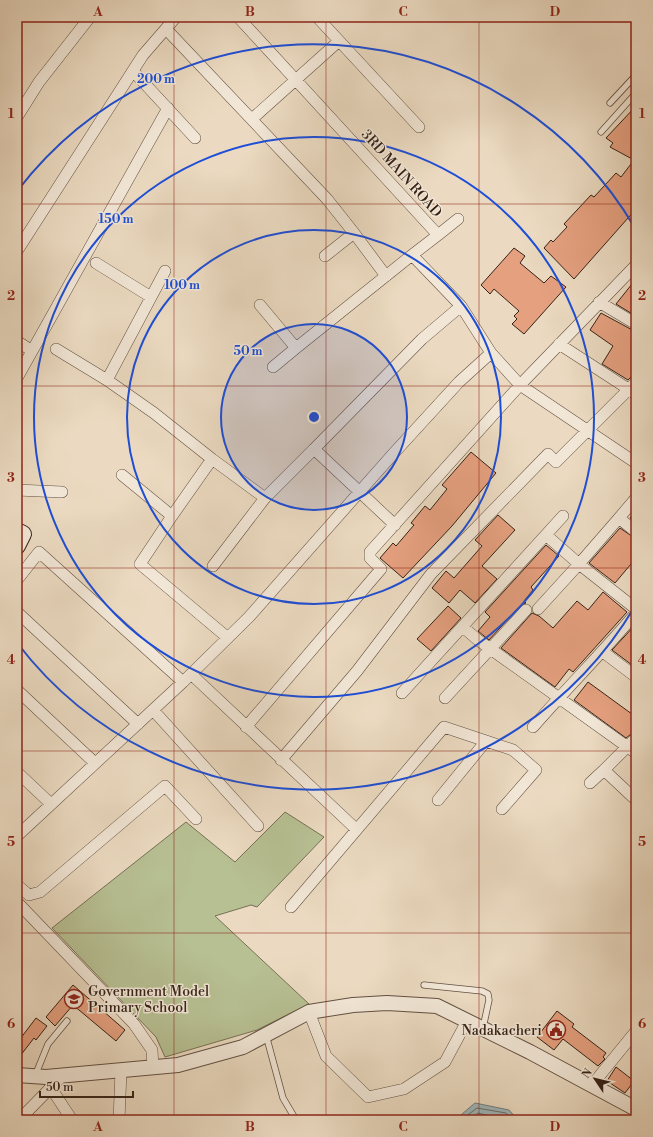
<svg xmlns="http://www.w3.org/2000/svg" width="653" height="1137" font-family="'Libre Bodoni',serif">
<rect width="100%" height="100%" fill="#ebdac1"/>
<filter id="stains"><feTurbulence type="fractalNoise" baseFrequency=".005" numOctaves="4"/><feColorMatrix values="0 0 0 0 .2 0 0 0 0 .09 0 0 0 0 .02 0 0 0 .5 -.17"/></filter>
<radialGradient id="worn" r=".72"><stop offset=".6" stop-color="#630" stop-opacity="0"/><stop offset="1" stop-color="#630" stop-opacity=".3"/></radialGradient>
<path fill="#b7c093" stroke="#767155" d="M285,812L324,837L257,907L251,905L215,916L309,1004L257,1030L165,1057L156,1037L52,928L186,822L235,862Z"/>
<path fill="#9eb8be" stroke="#747c7b" d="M475,1103L509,1110L518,1120H455Z"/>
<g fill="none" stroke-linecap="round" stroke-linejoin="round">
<path stroke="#6a6d6a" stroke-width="1" d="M461,1120L477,1108L506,1113L512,1120
M469,1120L478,1113L506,1120"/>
</g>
<path fill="#e5a07f" stroke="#352217" d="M636,106V209L574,279L544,248L551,240L553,242L567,227L564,224L591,195L594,197L616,173L621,177L634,160L610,147L613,143L606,138Z
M514,248L525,256L520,263L544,283L551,276L566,287L524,334L512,324L517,319L514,316L519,311L494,289L490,294L481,285Z
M636,279V311L634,315L616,304Z
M601,313L636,332V372L628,380L602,364L613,346L590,330Z
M471,452L496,473L452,526L403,578L380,558L393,543L396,546L414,525L411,523L425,506L430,510L447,489L442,485Z
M636,511V523L630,518Z
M498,515L515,530L482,566L497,579L475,603L460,590L449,603L432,588L446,571L454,578L482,546L475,540Z
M620,528L636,539V568L631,564L615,583L589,563Z
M546,545L559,556L531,587L533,590L524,601L526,603L521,605L489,640L478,631L490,617L485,612Z
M603,592L627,612L573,672L569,669L555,687L501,648L532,613L539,616L553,628L577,601L588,610Z
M448,606L461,618L431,651L417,639Z
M636,624V668L612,650Z
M588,682L636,717L635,731L626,738L574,700Z
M73,985L125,1030L116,1041L73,1005L55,1026L46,1017Z
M557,1011L574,1024L572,1027L606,1053L603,1057L605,1059L598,1066L563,1039L554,1050L537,1037Z
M36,1018L47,1026L36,1040L34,1038L17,1060V1043Z
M616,1067L634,1081L625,1093L607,1081Z"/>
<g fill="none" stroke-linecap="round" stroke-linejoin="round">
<g stroke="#625042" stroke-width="7">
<path id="service" d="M610,103L636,75
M601,132L636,93
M424,985L482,991L488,994L489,1000L483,1028
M266,1035L283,1098L296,1120
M35,1076L48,1044L67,1021"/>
</g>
<g stroke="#625042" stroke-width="12">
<path id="minor" d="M238,17L438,235L412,255L461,306L422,339L314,449L395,525
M317,17L419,127
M166,29L327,199L354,233L325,256
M133,71L195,138
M17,117L39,82L90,17
M252,119L339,41
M354,233L386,276
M438,235L458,219
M17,251L143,55L176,17
M96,263L151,297
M636,265L520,385L636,463
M599,302L636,324
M260,305L296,348L412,255
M461,306L491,353
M17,341L32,351
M559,344L636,394
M56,349L107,380L154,413L212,459L172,516
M273,367L296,348
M17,378L168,108
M107,380L165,271
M212,459L265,498L213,566
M122,475L172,516L140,564L228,638
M17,490L62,492
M265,498L314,449
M636,498L619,518L636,532
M546,535L579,564L619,518
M17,580L39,552L183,682
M538,609L579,564L636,609
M17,612L138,724
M463,627L478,640L636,753
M603,652L636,677
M191,674L356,829
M17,690L95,763
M402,693L563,516
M445,698L526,610
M153,710L258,826
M533,727C567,688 603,652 636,613
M636,738L604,770L636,800
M486,741L513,750L536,770L502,809
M281,760L357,671L431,574L548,454L556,462L636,382
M17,772L51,804
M590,783L604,770
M17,836L183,682L249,617L393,454L459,382L491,353L520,385L370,552V558L381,569L246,727
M17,885L29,895L40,892L165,786L196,819
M18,903L134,1024L152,1050L153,1068
M291,907L444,727L486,741L438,800
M309,1012L326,1056L368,1097L404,1089L445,1062L467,1021
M592,1085L636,1031
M51,1088L72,1120
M19,1120L63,1075
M119,1120L121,1071"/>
</g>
<g stroke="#625042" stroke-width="16">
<path id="tertiary" d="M17,1075L46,1077L178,1065L243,1047L309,1012L353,1005L387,1003L437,1006L530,1052L636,1109"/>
</g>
<g stroke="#352217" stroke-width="18">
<path id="secondary" d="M17,531L23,534L17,546"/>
</g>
<use href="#service" stroke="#f2e7d7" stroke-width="5.5"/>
<use href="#minor" stroke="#f2e7d7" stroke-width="11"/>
<use href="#tertiary" stroke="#f2e7d7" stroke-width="14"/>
<use href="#secondary" stroke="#f2e7d7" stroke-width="16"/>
</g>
<path fill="none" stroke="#8f2418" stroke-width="1" stroke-opacity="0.55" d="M174,17V1120M326,17V1120M479,17V1120M17,204H636M17,386H636M17,568H636M17,751H636M17,933H636"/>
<circle cx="314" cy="417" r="93" fill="#1d4ed8" fill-opacity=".12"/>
<g fill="none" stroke="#1d4ed8" stroke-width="2">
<circle cx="314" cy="417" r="93"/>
<circle cx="314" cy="417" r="187"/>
<circle cx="314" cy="417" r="280"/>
<path d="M635 606A373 373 0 0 1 18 644M18 190A373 373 0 0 1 635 228"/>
</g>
<defs>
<g id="school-ring" transform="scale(1)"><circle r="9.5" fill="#f2e7d7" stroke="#8f2418" stroke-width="1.5"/><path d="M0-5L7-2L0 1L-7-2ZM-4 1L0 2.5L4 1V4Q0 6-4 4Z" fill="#8f2418"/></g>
<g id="civic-ring" transform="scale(1)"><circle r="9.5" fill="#f2e7d7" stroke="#8f2418" stroke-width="1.5"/><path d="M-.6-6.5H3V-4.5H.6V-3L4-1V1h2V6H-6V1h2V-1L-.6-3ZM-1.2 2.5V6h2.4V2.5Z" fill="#8f2418"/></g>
</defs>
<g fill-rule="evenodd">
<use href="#school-ring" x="74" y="999"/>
<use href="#civic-ring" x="556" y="1030"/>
</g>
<g text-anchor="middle" stroke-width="3" stroke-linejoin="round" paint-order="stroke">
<g font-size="14" fill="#352217" stroke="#f2e7d7">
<text transform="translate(402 173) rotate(48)" y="5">3RD MAIN ROAD</text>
</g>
<g font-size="14" fill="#352217" stroke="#f2e7d7" text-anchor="start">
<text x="88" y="996">Government Model<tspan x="88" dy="16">Primary School</tspan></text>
<text x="542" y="1035" text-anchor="end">Nadakacheri</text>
</g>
</g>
<circle cx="314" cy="417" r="6" fill="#1d4ed8" stroke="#f2e7d7" stroke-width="2"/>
<g font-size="12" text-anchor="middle" font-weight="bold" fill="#1d4ed8" stroke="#f2e7d7" stroke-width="3" stroke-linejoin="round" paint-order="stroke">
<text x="156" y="83">200 m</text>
<text x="116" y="223">150 m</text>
<text x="182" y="289">100 m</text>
<text x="248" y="355">50 m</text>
</g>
<rect width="653" height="1137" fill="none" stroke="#ebdac1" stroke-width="44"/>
<g transform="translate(595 1079) rotate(305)" stroke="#f2e7d7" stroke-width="3" paint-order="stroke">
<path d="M0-3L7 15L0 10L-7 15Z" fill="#352217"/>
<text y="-6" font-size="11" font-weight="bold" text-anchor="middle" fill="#352217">N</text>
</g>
<path d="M40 1091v6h93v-6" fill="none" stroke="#352217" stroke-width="2"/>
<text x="46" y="1091" font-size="12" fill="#352217" stroke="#f2e7d7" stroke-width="3" paint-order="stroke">50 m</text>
<rect x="22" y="22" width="609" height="1093" fill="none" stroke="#8f2418" stroke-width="1.5"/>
<g font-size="13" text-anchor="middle" font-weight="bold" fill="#8f2418">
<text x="98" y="16">A</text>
<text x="250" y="16">B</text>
<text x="403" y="16">C</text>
<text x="555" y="16">D</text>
<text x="11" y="118">1</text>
<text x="642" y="118">1</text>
<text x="11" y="300">2</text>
<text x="642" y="300">2</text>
<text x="11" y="482">3</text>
<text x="642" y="482">3</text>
<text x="11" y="664">4</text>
<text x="642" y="664">4</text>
<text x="11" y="846">5</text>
<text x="642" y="846">5</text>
<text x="11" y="1028">6</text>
<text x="642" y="1028">6</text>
<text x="98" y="1131">A</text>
<text x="250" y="1131">B</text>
<text x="403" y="1131">C</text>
<text x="555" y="1131">D</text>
</g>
<rect width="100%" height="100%" filter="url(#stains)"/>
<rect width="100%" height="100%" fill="url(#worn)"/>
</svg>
